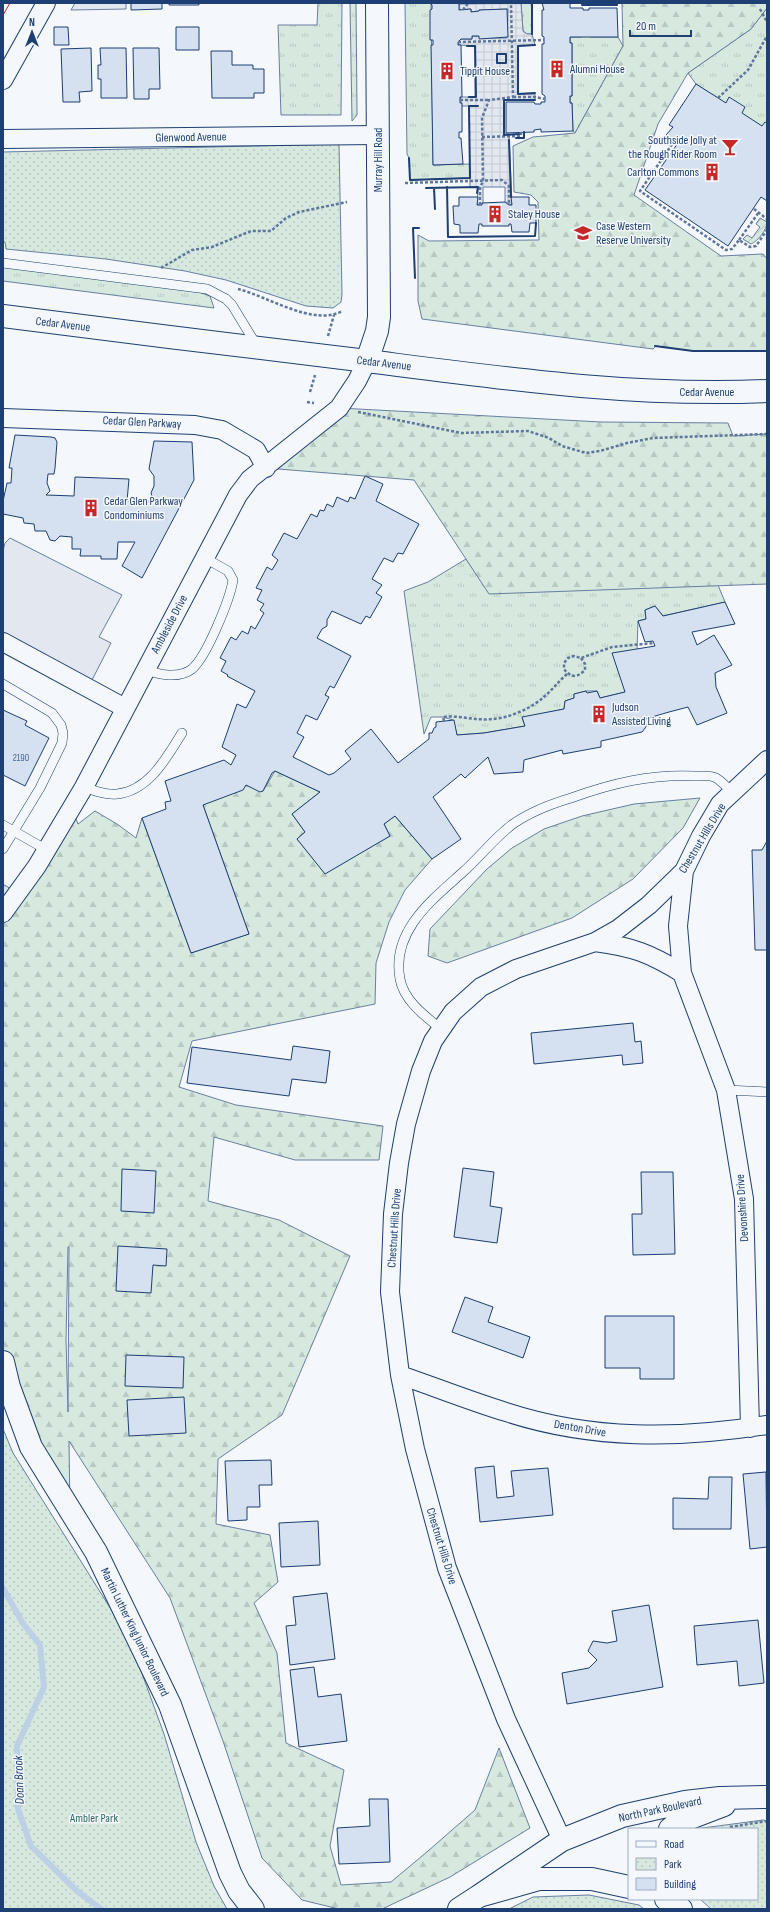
<svg xmlns="http://www.w3.org/2000/svg" width="770" height="1912" font-family="'Sofia Sans Condensed',sans-serif">
<defs>
<pattern id="grass-tufts" width="24" height="20" patternUnits="userSpaceOnUse"><rect width="24" height="20" fill="#d7e8df"/><path d="M3 7l-1-3M5 7V3M7 7l1-3M15 17l-1-3M17 17v-4M19 17l1-3" fill="none" stroke="#b8c8c3"/></pattern>
<pattern id="forest-firs" width="22" height="20" patternUnits="userSpaceOnUse"><rect width="22" height="20" fill="#d7e8df"/><path d="M5 1l3.5 6h-7zM16 11l3.5 6h-7z" fill="#b8c8c3"/></pattern>
<pattern id="park-dots" width="8" height="8" patternUnits="userSpaceOnUse"><rect width="8" height="8" fill="#d7e8df"/><path d="M2 2h.1M6 6h.1" fill="none" stroke="#b8c8c3" stroke-width="1.8" stroke-linecap="round"/></pattern>
<pattern id="garden-furrows" width="10" height="10" patternUnits="userSpaceOnUse"><rect width="10" height="10" fill="#d7e8df"/><path d="M-1 1l2-2M0 10L10 0M9 11l2-2" fill="none" stroke="#b8c8c3"/></pattern>
<pattern id="plaza-grid" width="8" height="8" patternUnits="userSpaceOnUse"><rect width="8" height="8" fill="#e3e8f0"/><path d="M0 4h8M4 0v8" fill="none" stroke="#c2c8d1"/></pattern>
</defs>
<rect width="100%" height="100%" fill="#f4f7fb"/>
<path fill="url(#grass-tufts)" stroke="#687fa3" d="M318,3H342L341,115H281L278,25H317Z
M350,3H356L357,110V115L352,121Z
M405,3H431L433,165L470,164V178L410,180L409,158L407,154Z
M521,3H532V34H527L523,31Z
M767,8V130L696,84L688,73L751,29Z
M582,36H589L590,37H618L623,46L575,133L573,131L572,103H570V96H572V43H570V37H582Z
M3,267L196,291L210,296L214,308L3,281Z
M466,559L489,593L718,585L725,602L663,616L655,606L645,610L646,619L638,621L637,650L625,692L600,698L597,691H586L574,694V698L565,701L564,709L522,718L525,726L484,733L457,735L453,720L443,717H431L424,734L404,591L428,582Z"/>
<path fill="url(#forest-firs)" stroke="#687fa3" fill-rule="evenodd" d="M622,3H767V8L751,29L688,73L658,124L634,195L721,256L763,254L767,259V351H693L656,346L653,349L422,319L418,301V235L429,241L539,240L538,202L531,195L514,192L513,146L533,137L575,133L623,46Z
M339,408L601,422L728,423L733,436L767,434V584L489,594L414,480L266,468Z
M275,771L320,792L292,814L305,832L297,839L325,873L390,836L384,824L395,816L432,859L405,890L389,922L376,963L375,1004L192,1041L179,1087L236,1105L383,1126L379,1160H295L214,1137L208,1201L279,1220L350,1256L282,1415L218,1459L216,1524L270,1535L278,1582L254,1603L277,1653L286,1743L344,1770L330,1846L341,1885L391,1882L428,1851L475,1810L499,1748L530,1828L450,1877L382,1909H339L302,1900L262,1858L223,1741L170,1598L69,1441L70,1510L3,1362V884L17,893L72,808L78,824L95,811L117,824L136,838L142,818L191,953L249,934L203,805L246,785L263,791ZM68,1247H69L68,1412L66,1340Z
M700,798L683,828L633,879L572,918L447,963L428,956L430,929L487,869L512,848L544,829L582,816L634,804Z"/>
<path fill="url(#park-dots)" stroke="#687fa3" d="M339,144L342,294L341,302L333,308L306,306L226,280L185,271L106,259L6,249L5,242L3,241V152Z
M3,1429L13,1453L129,1638L164,1734L196,1842L214,1886L227,1909H3Z
M763,1820L767,1821V1909H711L700,1899H757V1829H695Z
M589,1895L639,1905L644,1909H509L533,1897Z"/>
<path fill="url(#garden-furrows)" stroke="#687fa3" d="M760,218L767,222C767,230 758,241 751,244L743,239L747,235L752,238L760,227L756,224Z"/>
<path fill="#e3e8f0" stroke="#687fa3" d="M75,3H126V9L71,10Z
M10,538L122,595L99,637L111,643L92,680L3,633V551L5,543Z"/>
<path fill="url(#plaza-grid)" stroke="#687fa3" d="M521,3L523,31L527,34H532L535,45L518,46V94H535V100H504V134H509L512,205L505,202V187H483V203L477,205L478,187H470L469,106H462L460,97H475V46L458,45V42L461,39H472V36H479L480,38H507L508,9L479,10V11L471,12V9L459,10V4Z"/>
<g fill="none" stroke-linecap="round" stroke-linejoin="round">
<path stroke="#bed0e5" stroke-width="6" d="M3,1588L22,1622L40,1645L44,1687L17,1746L18,1809L31,1846L77,1891L101,1909"/>
</g>
<path fill="#d5e0f0" stroke="#1d3f73" d="M131,3H162V9L131,10Z
M169,3H199V5H169Z
M430,3H461L459,4V10L471,9V12L479,11V10L507,9L508,37L479,39V36H472V39H461L458,42V45H461L462,97H460V103H462V132H459V138H461L463,164L433,165L431,45H433V40H430V10L432,9V5Z
M542,3H570V8H583V10H589V8H617L618,37H570V43H572V96H570V103H572L573,131L541,132V129L534,130V132L506,133V102H534L535,104H541V102H545V96L542,94V44H544V37L542,36V10H544Z
M54,27H68L69,45H54Z
M176,27H199V50H176Z
M91,48L92,91L79,92L80,102H63L61,49Z
M100,48H126L127,98H101V79H98V65H101Z
M133,48H159L160,89H149V99H134Z
M211,51H232V65H253V69H264V93H254V98H212Z
M696,84L726,103L729,97L745,107L742,113L762,126L765,122L767,123V201L761,197L728,246L645,190L678,143L666,135L673,127L669,125Z
M459,197H478L477,205H482V203L505,202L509,205H512L511,197H529V205H536V223H530L529,232H512L511,224H509V226H482V224H479L478,233H460V225L454,224L453,206H459Z
M15,435L51,437L55,438L57,442L55,468L54,474H48L47,483L50,491L46,495L74,496L75,477L129,479L127,501L154,502L151,493L154,486V476L149,469L154,441L192,442L194,480L142,578L122,566L135,542H118L117,559H101V556H80L81,549H72V537L60,536L55,541L50,540L46,531H35L34,524L24,523L23,518L3,514V501L7,483H11L12,468H9Z
M365,476L383,484L376,501L419,524L403,554L398,553L393,562L384,558L372,579L382,585L376,593L382,597L370,618L366,616L361,624L332,611L327,620V626L322,629L317,638L351,656L334,688L330,686L325,695L329,697L317,720L306,715L297,733L304,737L293,757L329,775L334,773L351,759L345,751L371,729L398,763L429,739V733H432L434,728L436,727V722L454,720L457,735L484,733L525,726L522,717L564,709L565,701L574,698V694L586,691L587,693L597,691L600,698L625,692L612,653L655,646L653,641L645,642L638,621L646,619L645,610L655,606L663,616L725,602L735,624L692,632L697,645L714,635L732,665L715,673L716,687L727,713L697,725L688,707L669,712L645,719L646,727L642,732L601,741V747L563,754L562,750L524,760L523,772L494,774L488,757L465,778L461,774L433,797L461,839L432,859L395,816L384,824L390,836L325,874L297,839L305,832L292,814L320,792L275,771L272,773L263,791L260,792L246,785L243,790L203,805L249,934L191,953L142,818L166,809L165,802L171,801L165,781L224,760L231,765L236,755L222,747L237,704L246,708L255,691L227,676L228,675L221,671L226,661L220,658L231,637L236,640L242,631L248,634L251,626L255,629L264,613L260,610L264,604L257,600L262,590L256,588L267,567L272,570L278,560L272,555L284,533L297,539L311,514L317,517L320,510L324,511L327,504L333,507L337,497L348,502L350,497L355,499Z
M3,710L27,721L25,725L49,738L25,786L3,775Z
M767,841V950H755L752,850H762Z
M633,1023L635,1042L641,1041L643,1063L623,1065L622,1055L534,1064L531,1033Z
M293,1046L330,1051L326,1083L292,1079L289,1096L187,1083L192,1047L291,1060Z
M463,1168L494,1172L490,1206L502,1208L497,1243L454,1237Z
M122,1169L156,1171L154,1213L121,1211Z
M641,1172H673L675,1254L633,1255L632,1214H642Z
M118,1246L167,1249L166,1266L153,1265L151,1293L116,1291Z
M465,1297L493,1307L488,1322L530,1337L523,1358L452,1332Z
M605,1316H674V1379H640V1368H605Z
M126,1355L184,1357L183,1388L125,1386Z
M184,1397L186,1433L129,1436L127,1400Z
M271,1460L272,1485H259L260,1507H247V1520L228,1521L225,1461Z
M494,1466L497,1498L514,1496L511,1471L548,1468L553,1515L480,1522L475,1468Z
M766,1472L767,1547L750,1549L743,1474Z
M709,1477H732L731,1529H673V1498L708,1499Z
M318,1521L320,1565L281,1567L279,1523Z
M327,1593L335,1659L290,1665L286,1626L296,1625L293,1597Z
M649,1605L663,1687L567,1704L562,1673L589,1668L597,1660L588,1651L593,1641L607,1643L617,1641L612,1611Z
M758,1620L764,1683L739,1686L737,1661L697,1665L694,1626Z
M314,1667L318,1697L341,1694L347,1741L299,1747L290,1670Z
M369,1799H388L390,1862L339,1864L337,1828L370,1826Z"/>
<g fill="none" stroke-linecap="round" stroke-linejoin="round">
<g stroke="#1d3f73" stroke-width="10">
<path id="lane" d="M3,263L207,289L226,299L232,305L257,346
M145,669C158,675 179,679 192,669C207,656 230,599 233,580L228,571L205,558
M3,684L52,713L61,725L63,733L62,743L40,788L3,849
M84,787C95,791 106,795 117,794C149,791 167,757 182,733
M3,825L47,850
M441,1029C425,1016 404,1001 400,979C391,931 432,900 463,872C480,857 494,838 513,824C530,812 551,804 571,798C613,783 650,774 695,776C701,776 712,775 716,778C722,781 727,788 732,792
M726,1090L767,1092"/>
</g>
<g stroke="#1d3f73" stroke-width="20">
<path id="street" d="M3,80L46,3
M3,139L378,135
M3,418L195,425L222,430L256,450L266,468
M3,642L125,708
M684,871L678,926L682,973L726,1090L744,1199L750,1428
M3,913L37,866L84,787L238,495L250,479L339,408L357,381L367,361
M595,942C633,947 649,953 682,973
M400,1375C435,1387 470,1401 506,1412C592,1440 679,1439 767,1425
M562,1840L506,1719L447,1568L415,1449L400,1375L390,1292L393,1214L399,1163L406,1124L421,1071L433,1041L453,1012L481,987L516,969L595,942L618,929L649,905L684,871L701,836L720,804L767,760"/>
</g>
<g stroke="#1d3f73" stroke-width="24">
<path id="secondary" d="M3,316C124,332 246,346 367,361C500,378 633,397 767,391
M367,361L377,331L379,317L377,3
M3,1362L9,1387L31,1447L96,1552L170,1705L230,1873L239,1891L253,1909
M670,1829L677,1823L724,1805
M479,1896L562,1840L622,1816L685,1802L720,1798L767,1797
M666,1899L681,1909
M459,1909L479,1896L539,1879H592L629,1887"/>
</g>
<path stroke="#5e769c" stroke-width="2.5" stroke-dasharray="3 2" stroke-linecap="butt" d="M760,9L767,22
M463,10L468,3
M458,42L544,40
M513,97H535L545,99
M718,98L748,70L767,36
M460,100H489
M482,137L521,136V132
M675,140L640,191L726,250L732,249L739,240L750,247L756,246L767,230
M405,183L502,180L509,186V205
M480,205V188L483,181L482,118L489,100L513,97L511,3
M754,209L767,219
M739,240L759,212
M161,268L192,250L212,247L251,231H271L286,218L299,212L347,202
M238,289C267,296 314,327 342,311
M328,336L334,315
M310,392L315,375
M307,402L314,403
M358,412L461,433L528,431L549,438L562,446L586,453L600,451L627,443L653,438L767,434
M581,658L585,664V670C577,678 571,678 564,669V663L568,658L574,656L581,658L612,647L654,643
M444,721L443,717C459,715 476,721 492,719C510,718 532,708 545,696C553,689 559,681 567,674
M730,1827L767,1821"/>
<use href="#lane" stroke="#f4f7fb" stroke-width="9"/>
<use href="#street" stroke="#f4f7fb" stroke-width="18"/>
<use href="#secondary" stroke="#f4f7fb" stroke-width="22"/>
<path stroke="#1d3f73" stroke-width="2" d="M532,3V34
M582,5H617V3
M535,45L518,46V94L535,93
M467,46H475L476,97H469
M497,54H506V63H497Z
M519,134L504,135V100H535
M516,138H524V132
M509,140L511,197
M409,158L410,180L470,178L469,106H478
M447,187L448,237L535,236L536,223
M426,188L478,187L477,193
M434,188L435,209
M415,278L413,228H419
M655,346L693,351H767"/>
<path stroke="#c62828" stroke-width="1" stroke-dasharray="14 3 2 3" stroke-linecap="butt" d="M3,15L10,3"/>
</g>
<defs>
<g id="building-bare" transform="scale(1.38)"><path d="M-4-6H4V6H1V3H-1V6H-4ZM-2.5-4.3h1.7v1.8h-1.7ZM.8-4.3h1.7v1.8H.8ZM-2.5-1h1.7V.8h-1.7ZM.8-1h1.7V.8H.8Z" fill="#c62828" stroke="#f4f7fb" stroke-width="2.5" paint-order="stroke"/></g>
<g id="bar-bare" transform="scale(1.38)"><path d="M-6-5H6L.8 .8V4.5H3.5V6h-7V4.5H-.8V.8Z" fill="#c62828" stroke="#f4f7fb" stroke-width="2.5" paint-order="stroke"/></g>
<g id="university-bare" transform="scale(1.38)"><path d="M0-5L7-2L0 1L-7-2ZM-4 1L0 2.5L4 1V4Q0 6-4 4Z" fill="#c62828" stroke="#f4f7fb" stroke-width="2.5" paint-order="stroke"/></g>
</defs>
<g fill-rule="evenodd">
<use href="#building-bare" x="557" y="69"/>
<use href="#building-bare" x="447" y="71"/>
<use href="#bar-bare" x="730" y="147"/>
<use href="#building-bare" x="712" y="172"/>
<use href="#building-bare" x="495" y="214"/>
<use href="#university-bare" x="583" y="233"/>
<use href="#building-bare" x="91" y="508"/>
<use href="#building-bare" x="599" y="714"/>
</g>
<g text-anchor="middle" stroke-width="3" stroke-linejoin="round" paint-order="stroke">
<g font-size="10" fill="#4b6792">
<text x="21" y="761">2190</text>
</g>
<g font-size="12" fill="#1d3f73" stroke="#f4f7fb" text-anchor="start">
<text x="570" y="73">Alumni House</text>
<text x="460" y="75">Tippit House</text>
<text x="717" y="144" text-anchor="end">Southside Jolly at<tspan x="717" dy="14">the Rough Rider Room</tspan></text>
<text x="699" y="176" text-anchor="end">Carlton Commons</text>
<text x="508" y="218">Staley House</text>
<text x="596" y="230">Case Western<tspan x="596" dy="14">Reserve University</tspan></text>
<text x="104" y="505">Cedar Glen Parkway<tspan x="104" dy="14">Condominiums</tspan></text>
<text x="612" y="711">Judson<tspan x="612" dy="14">Assisted Living</tspan></text>
</g>
<g font-size="12" fill="#1d3f73" stroke="#f4f7fb">
<text transform="translate(191 137) rotate(-1)" y="4">Glenwood Avenue</text>
<text transform="translate(378 160) rotate(-90)" y="4">Murray Hill Road</text>
<text transform="translate(63 324) rotate(7)" y="4">Cedar Avenue</text>
<text transform="translate(384 363) rotate(7)" y="4">Cedar Avenue</text>
<text x="707" y="396">Cedar Avenue</text>
<text transform="translate(142 422) rotate(3)" y="4">Cedar Glen Parkway</text>
<text transform="translate(169 624) rotate(-62)" y="4">Ambleside Drive</text>
<text transform="translate(702 838) rotate(-59)" y="4">Chestnut Hills Drive</text>
<text transform="translate(742 1208) rotate(-94)" y="4">Devonshire Drive</text>
<text transform="translate(394 1228) rotate(-86)" y="4">Chestnut Hills Drive</text>
<text transform="translate(580 1428) rotate(10)" y="4">Denton Drive</text>
<text transform="translate(442 1546) rotate(73)" y="4">Chestnut Hills Drive</text>
<text transform="translate(135 1632) rotate(64)" y="4">Martin Luther King Junior Boulevard</text>
<text transform="translate(660 1809) rotate(-12)" y="4">North Park Boulevard</text>
</g>
<g font-size="12" fill="#2c6c60" stroke="#f4f7fb">
<text x="94" y="1822">Ambler Park</text>
</g>
<g font-size="13" font-style="italic" fill="#1d3f73" stroke="#f4f7fb">
<text transform="translate(18 1780) rotate(-92)" y="5">Doan Brook</text>
</g>
</g>
<rect width="770" height="1912" fill="none" stroke="#1d3f73" stroke-width="8"/>
<rect x="628" y="1828" width="130" height="72" fill="#f4f7fb" stroke="#9eadc5"/>
<rect x="636" y="1841" width="20" height="6" fill="#f4f7fb" stroke="#9eadc5"/>
<text x="664" y="1848" font-size="12" fill="#1d3f73">Road</text>
<rect x="636" y="1858" width="20" height="12" fill="url(#park-dots)" stroke="#9eadc5"/>
<text x="664" y="1868" font-size="12" fill="#1d3f73">Park</text>
<rect x="636" y="1878" width="20" height="12" fill="#d5e0f0" stroke="#9eadc5"/>
<text x="664" y="1888" font-size="12" fill="#1d3f73">Building</text>
<g transform="translate(32 32)" stroke="#f4f7fb" stroke-width="3" paint-order="stroke">
<path d="M0-3L7 15L0 10L-7 15Z" fill="#1d3f73"/>
<text y="-6" font-size="11" font-weight="bold" text-anchor="middle" fill="#1d3f73">N</text>
</g>
<path d="M630 30v6h61v-6" fill="none" stroke="#1d3f73" stroke-width="2"/>
<text x="636" y="30" font-size="12" fill="#1d3f73" stroke="#f4f7fb" stroke-width="3" paint-order="stroke">20 m</text>
</svg>
